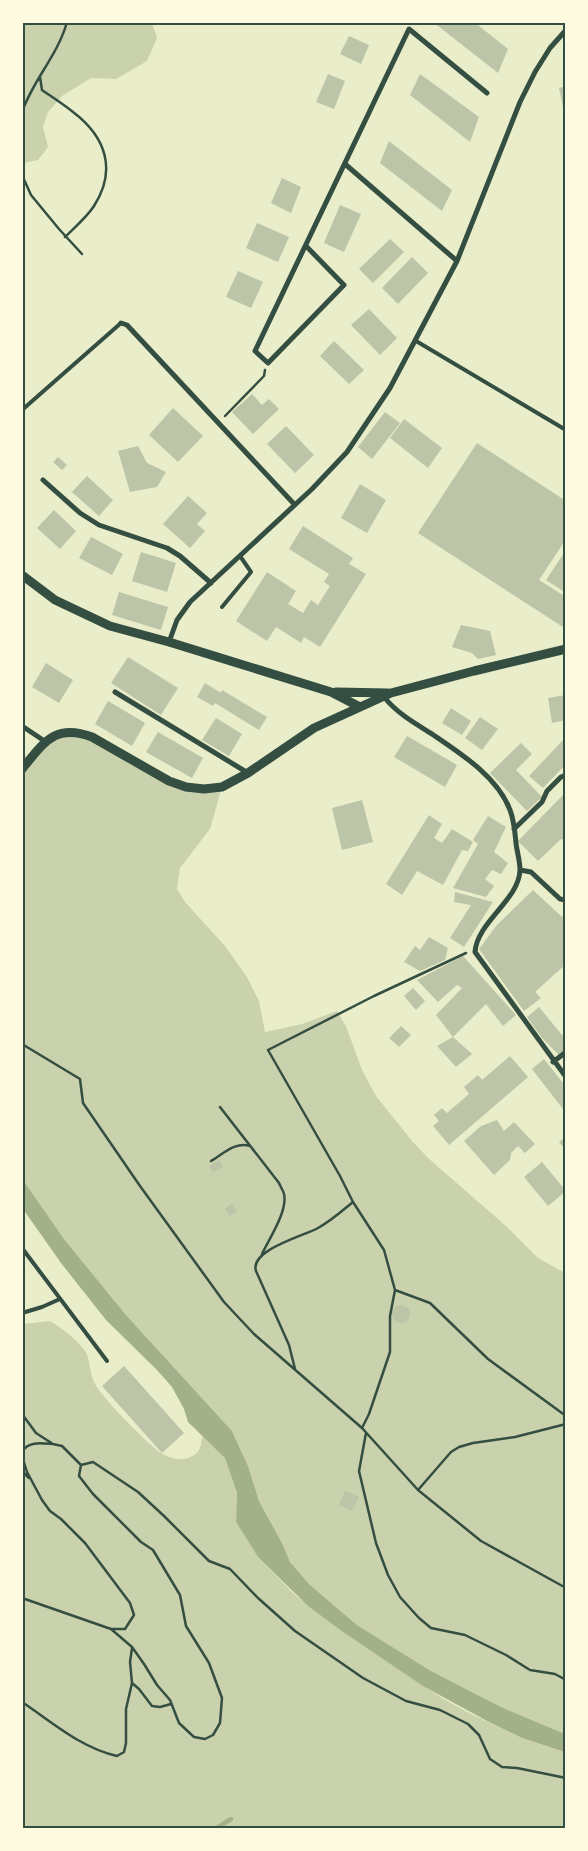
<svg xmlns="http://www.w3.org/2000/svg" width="588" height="1851" font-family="Manrope,sans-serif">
<rect width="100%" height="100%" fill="#e9edc9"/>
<path fill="#cad2ad" d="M22,23H152L157,38L147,61L116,79L91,78L62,96L48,112L43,127L48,147L38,160L23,163Z
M78,732L169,781L222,787L210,829L180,868L177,889L185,902L225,946L247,977L259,1001L265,1032L302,1024L337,1011L346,1026L362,1070L376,1096L412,1141L428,1158L506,1226L538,1258L565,1273V1734L501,1707L431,1671L357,1625L309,1584L290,1562L283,1545L259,1501L248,1466L232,1431L126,1315L64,1239L23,1180L22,769L45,742Z
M50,1321C63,1329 76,1339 85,1351C91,1360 89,1374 95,1384C105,1401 142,1438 158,1451C166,1457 181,1462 190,1457C200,1453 201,1447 202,1436L215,1446L225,1458L237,1493L236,1522L258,1557L296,1596L343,1632L442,1698L469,1713L522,1738L565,1752V1828H23V1324Z"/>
<path fill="#a3b18a" d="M23,1180L64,1239L126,1315L232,1431L248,1466L259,1501L283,1545L290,1562L309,1584L357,1625L431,1671L501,1707L565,1734V1752L522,1738L487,1721L423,1686L343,1632L308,1606L258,1557L236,1522L237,1493L225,1458L188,1422L184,1409L172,1387L157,1370L106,1320L61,1263L23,1209Z"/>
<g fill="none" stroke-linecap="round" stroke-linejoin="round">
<path stroke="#a3b18a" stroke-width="4.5" d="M217,1828L231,1819"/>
</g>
<path fill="#bcc5a7" d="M433,22H474L508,49L498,73Z
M349,36L369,45L361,64L340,54Z
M328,74L345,81L334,109L316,102Z
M420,74L479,117L470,142L410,95Z
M566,86V106L563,107L559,88Z
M389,141L452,190L442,211L380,163Z
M282,178L301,187L291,213L271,203Z
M340,205L361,214L344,252L324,243Z
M257,223L289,237L278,262L246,248Z
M390,239L404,252L373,283L359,269Z
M412,257L428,273L398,304L382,288Z
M238,271L263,282L251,308L226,297Z
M369,309L397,338L380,355L351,325Z
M334,341L364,370L349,384L320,356Z
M252,394L262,405L269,399L279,409L253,434L232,412Z
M173,408L203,436L178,462L149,435Z
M385,412L400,423L372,459L358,447Z
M404,419L442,448L428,468L390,438Z
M286,426L314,455L295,473L267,444Z
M477,443L566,501V539L539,580L566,597V629L418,533Z
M138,446L147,463L166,472L157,487L130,492L118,451Z
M58,457L67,465L62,470L53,462Z
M87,476L113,500L99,516L72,492Z
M360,484L386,500L367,533L341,518Z
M188,496L207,513L197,524L205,531L190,548L163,524Z
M54,510L76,531L60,549L37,528Z
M303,526L353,558L349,564L366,574L320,647L304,637L301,643L276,627L267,641L236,621L267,572L296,591L288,604L303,613L311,600L318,605L330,586L324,582L329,574L289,549Z
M91,537L123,554L112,575L79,558Z
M566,550V593L546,580Z
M141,552L176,563L167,592L132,581Z
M119,592L168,607L161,630L112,615Z
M461,625L490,631L496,655L478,659L472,653L452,647Z
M128,657L178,688L161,715L111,683Z
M46,663L73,680L59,703L32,687Z
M205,683L221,693L222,690L267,717L259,730L215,703L213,706L197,697Z
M566,695V720L552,723L548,698Z
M108,701L145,723L132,746L95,724Z
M451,708L471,721L462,735L442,723Z
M480,717L498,729L482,750L465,738Z
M216,718L242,734L229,756L202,740Z
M158,732L203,758L192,778L146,752Z
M407,736L457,765L445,787L394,757Z
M565,738L566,764L543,788L529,776Z
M521,743L532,754L516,770L542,797L527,811L490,773Z
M563,795L566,798V840L561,839L538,861L518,841Z
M362,800L373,842L342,850L332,808Z
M429,815L442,824L434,838L442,843L452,829L473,842L468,851L462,850L443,885L417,871L402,895L386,884Z
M488,816L506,827L494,852L508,863L501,874L492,870L485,879L494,886L486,897L453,888L478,844L473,840Z
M533,890L562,917L566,914V964L535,992L541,998L524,1011L479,949L497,925Z
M455,892L493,902L464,947L450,938L471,905L454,902Z
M429,937L448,948L445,960L420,971L404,962L415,946L420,950Z
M463,956L516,1015L503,1026L486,1004L453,1037L472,1054L456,1067L437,1046L453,1037L436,1015L462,988L457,985L438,1002L417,980Z
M413,988L425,1001L416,1010L404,996Z
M539,1007L562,1035L566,1033V1050L559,1055L542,1038L527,1017Z
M401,1026L411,1035L399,1047L389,1038Z
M510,1056L528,1077L449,1145L433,1126L439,1121L434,1115L442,1108L447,1113L469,1094L464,1087L478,1075L482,1080Z
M544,1059L566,1087V1113L532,1069Z
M497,1120L504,1131L514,1122L535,1144L525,1153L518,1146L511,1153L510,1160L494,1175L464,1141L481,1126Z
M566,1137V1151L559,1142Z
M220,1160L223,1167L213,1172L209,1166Z
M542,1162L566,1191L548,1206L524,1177Z
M232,1203L237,1211L230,1216L225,1209Z
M392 1314a9 9 0 1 1 18 0a9 9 0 1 1-18 0Z
M124,1366L184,1433L162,1453L102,1386Z
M345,1491L359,1497L352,1511L339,1505Z"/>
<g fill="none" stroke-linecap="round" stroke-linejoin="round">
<path stroke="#344e41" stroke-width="2.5" d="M40,77L42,90C52,97 63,104 73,112C106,137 117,170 94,206C87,217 75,227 65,237
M22,112C33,80 58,55 67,22
M22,175L31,195L59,229L82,254
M225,416L264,376L265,370
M22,1044L80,1079L83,1103L140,1186L224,1302L254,1334L362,1428L418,1490L481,1541L566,1588
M220,1107L279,1183C280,1186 283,1190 284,1194C288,1211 269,1239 262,1254
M211,1161C223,1154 236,1141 250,1146
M395,1290L430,1303L488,1359L566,1416
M295,1369L289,1345L256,1271C249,1250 304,1236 318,1228C331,1221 342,1211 353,1202
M22,1414L36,1433L53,1444L62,1446L81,1465
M362,1428L369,1414L390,1352V1316L395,1290L384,1250L353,1202L340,1176L268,1050L374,996L466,953
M366,1433L359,1471L376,1543L388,1575L400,1597L419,1618L431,1628L465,1635L506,1655L530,1670L555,1674L566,1680
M22,1452C28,1441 41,1443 52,1444
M22,1456L27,1472L42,1500L50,1511L61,1519L85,1543L130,1603L134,1615L125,1629H111
M22,1471L29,1478
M418,1490L451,1452L459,1447L473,1443L515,1437L566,1424
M22,1598L111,1629L132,1647L144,1664L157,1685L170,1700L179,1723L194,1737L205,1739L213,1735L220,1723L222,1698L209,1663L186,1626L180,1595L153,1550L141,1542L93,1494L79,1476L81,1465L93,1462L138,1492L164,1516L209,1561L230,1569L258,1598L295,1631L363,1678L406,1701L440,1710L468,1724L479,1735L490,1759L502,1767L517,1768L566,1778
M132,1683L139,1689L152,1706L160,1707L171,1704
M22,1702C52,1722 81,1748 117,1756L124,1752L126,1743V1709L132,1683L130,1662L132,1648"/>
<path stroke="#344e41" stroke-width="4" d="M416,341L566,430
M22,410L121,323
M222,607L251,572L240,556
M22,1248L107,1361
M22,1313L42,1307L60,1299"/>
<path stroke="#344e41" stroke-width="5" d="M345,164L457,261
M306,246L344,285L268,363L255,351L409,29L487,93
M121,323L127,325L295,505
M43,480L80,513L99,525L167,548L180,556L211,583
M169,642L177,620L190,602L312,489L347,452L390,388L457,261L520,102L535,72L550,48L566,30
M115,692L248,773
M384,697C397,713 414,723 432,734C460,753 498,777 510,810C514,820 515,832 516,843C517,852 520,861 520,870C519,900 477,922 475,952L566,1077
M22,726L46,742
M514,829L542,802L547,791L561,777L566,775
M520,870L531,872L560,899L566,900
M553,1062L566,1052"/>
<path stroke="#344e41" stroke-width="9" d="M22,575L55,600L110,626L169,642L331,692L360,707
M336,692L388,693
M22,769C44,743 54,723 92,737L169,781L186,787L204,789L222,787L248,773L314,728L391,693L474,671L566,649"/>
</g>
<rect width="588" height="1851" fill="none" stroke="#fefae0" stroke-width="48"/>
<rect x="24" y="24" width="540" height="1803" fill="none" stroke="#344e41" stroke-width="2"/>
</svg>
